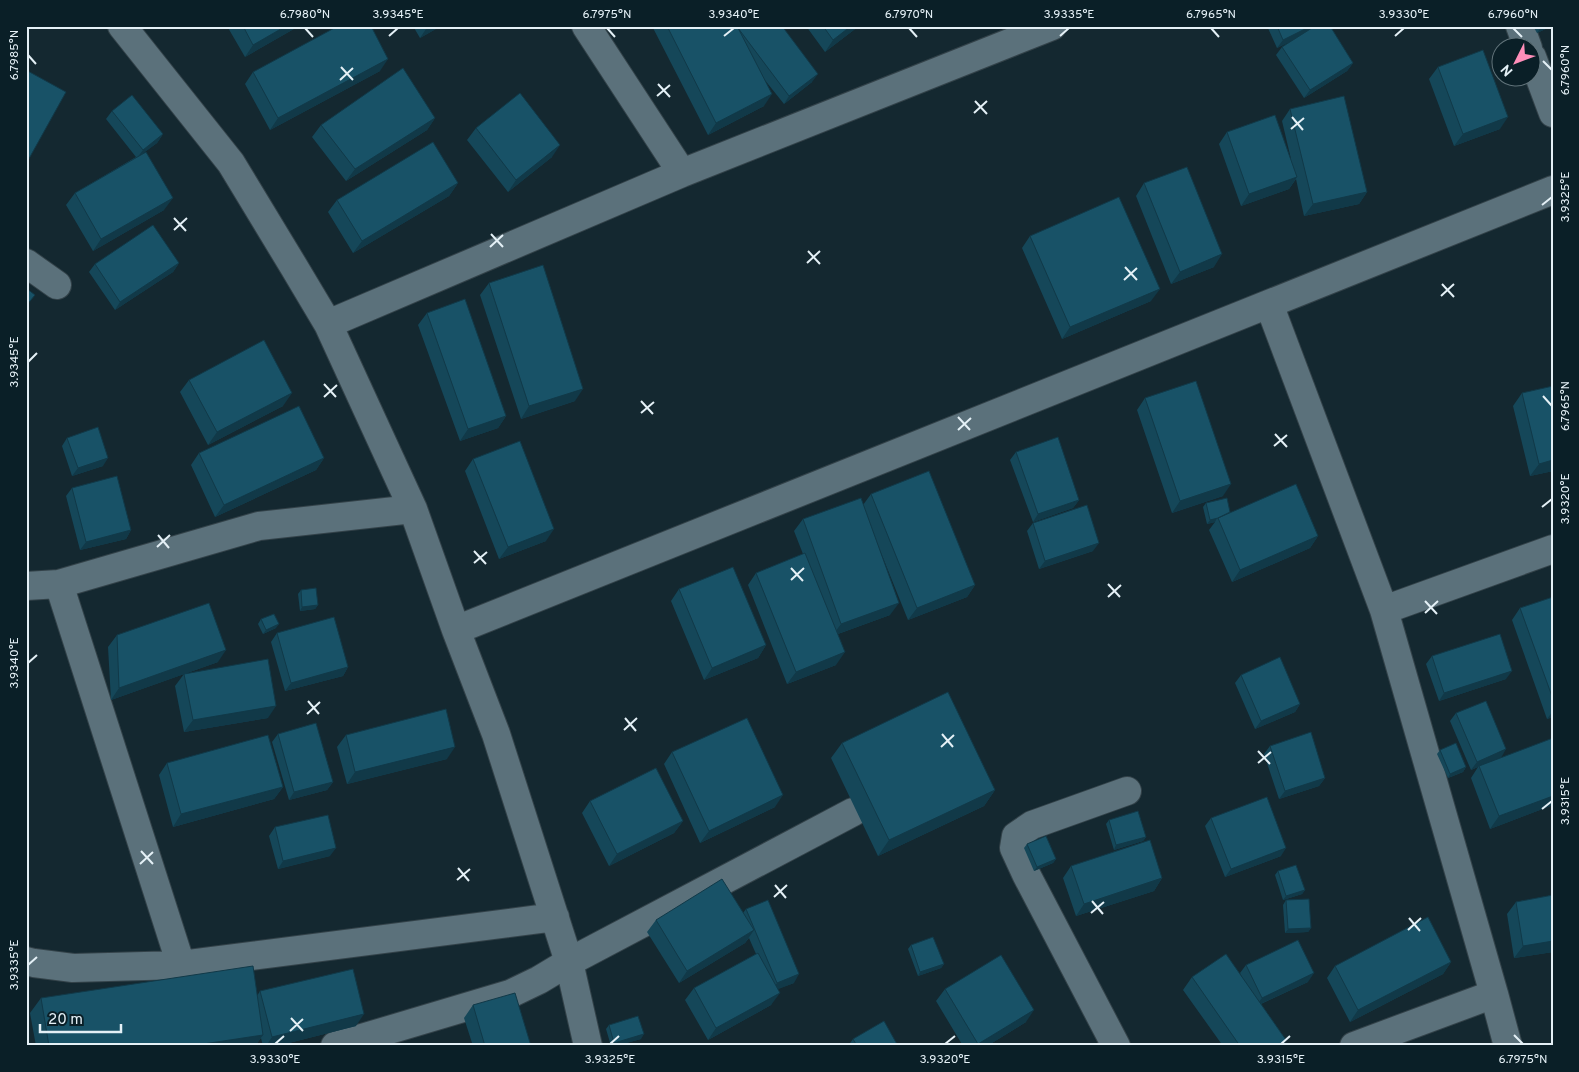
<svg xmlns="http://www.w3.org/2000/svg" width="1579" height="1072" font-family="Overpass,sans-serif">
<rect width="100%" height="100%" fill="#142830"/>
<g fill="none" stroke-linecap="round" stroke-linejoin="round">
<g stroke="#334249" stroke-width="30">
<path id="minor" d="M122,26L231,163L294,267L328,324L413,509L456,630L496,734L569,962L588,1046
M586,26L682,173
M1520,26L1528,48
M1532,57L1553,113
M26,263L57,285
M1269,304L1384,610L1494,994
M328,324L682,173L1052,26
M59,584L181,965
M26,586L59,584L259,526L413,509
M1384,610L1553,549
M456,630L1553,190
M26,961L34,963L73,968L181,965L555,917
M335,1046L510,994L539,980L569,962L853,812
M1116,1046L1026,874L1014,848L1016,836L1032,825L1127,791
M1354,1046L1494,994L1508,1046"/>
</g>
<use href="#minor" stroke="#5b717b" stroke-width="28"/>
</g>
<path fill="#154759" d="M227,26H299L245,57Z
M413,26H441L420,38Z
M652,26H737L738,28L812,82L784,104L764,79V106L708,135Z
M806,26H859L825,52Z
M1267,26H1330L1353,63L1347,71L1304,98L1276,55L1282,47L1291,41L1277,48Z
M1533,26H1552L1537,33Z
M1438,67L1500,129L1454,146L1429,79Z
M380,71L270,130L245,84L253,72Z
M1290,109L1367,192L1359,204L1304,216L1296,179L1289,189L1241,206L1219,144L1227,132L1291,159L1282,121Z
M112,111L163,134L157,143L143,153L164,210L93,251L66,205L75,193L136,157L106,119Z
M435,118L427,130L346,181L312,137L321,125Z
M476,128L552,157L508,192L467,140Z
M458,183L449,196L353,253L328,212L337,200Z
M1144,183L1214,267L1171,284L1136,196Z
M1030,236L1151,301L1062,339L1022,248Z
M179,263L173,272L115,310L89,272L95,264Z
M489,283L575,401L521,419L480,295Z
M427,313L506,416L498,428L460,441L418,325Z
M189,380L283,406L208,445L180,392Z
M1522,393L1553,471L1530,476L1513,406Z
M1145,398L1223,496L1172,513L1137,410Z
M67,438L103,466L72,476L62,446Z
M1016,452L1079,500L1073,508L1033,522L1010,460Z
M199,453L324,458L316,470L215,517L191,465Z
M473,459L546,541L499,559L465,471Z
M72,488L131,530L126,539L80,550L66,496Z
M871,494L975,585L967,597L908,620L879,548L890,615L838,634L836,665L787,684L748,585L756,573L803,554L794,531L803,519L863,505Z
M1206,503L1230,512L1318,536L1310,548L1232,582L1209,530L1215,522L1207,524L1203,507Z
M1033,523L1093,551L1039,569L1027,531Z
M679,589L766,645L758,658L704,680L671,601Z
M301,590L318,605L315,609L300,611L298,594Z
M1553,597V717L1547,719L1512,620L1520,608Z
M261,619L276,628L263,634L258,624Z
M277,633L348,667L343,676L285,691L271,642Z
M117,635L218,662L187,673L268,718L184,732L175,686L184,674L111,700L108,647Z
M1432,656L1506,679L1439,701L1426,664Z
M1241,675L1300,704L1295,712L1255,729L1235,683Z
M1456,713L1501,758L1553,805L1490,829L1471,778L1478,767L1471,770L1450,721Z
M278,734L333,782L327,790L289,800L272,742Z
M346,735L447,759L347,784L337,747Z
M842,743L995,790L984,806L878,856L831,758Z
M1270,746L1325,778L1319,786L1279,799L1264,754Z
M1440,750L1466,767L1463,772L1448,778L1437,754Z
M672,752L775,807L700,843L664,764Z
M167,763L283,787L274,799L173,827L159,775Z
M590,801L683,821L674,833L609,866L582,813Z
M1211,818L1281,856L1225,877L1205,826Z
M1109,820L1146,837L1143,841L1114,850L1106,824Z
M275,827L330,856L278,869L269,836Z
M1027,844L1056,859L1053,863L1034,871L1024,848Z
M1071,866L1162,878L1154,891L1076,916L1063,878Z
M1278,871L1305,890L1302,894L1283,900L1275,875Z
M1553,895V952L1514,958L1507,914L1516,902Z
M1286,900L1311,928L1308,932L1285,933L1283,905Z
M746,909L794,983L777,989L771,1005L708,1040L685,1000L694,988L756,954L749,938L745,943L679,983L647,932L656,920L743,913Z
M911,945L944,964L941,968L918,976L908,949Z
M1451,962L1443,974L1350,1022L1327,978L1335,966Z
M1246,965L1308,982L1261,1004L1286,1040L1282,1046H1223L1183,990L1192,977H1242L1240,973Z
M945,989L1026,1022L987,1046H963L936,1001Z
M260,991L356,1026L277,1046H263L261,1038L255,1046H36L30,1013L41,998L257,996Z
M473,1005L531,1046H473L464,1018Z
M609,1025L641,1039L615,1046H611L606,1029Z
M853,1039L898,1046H848Z"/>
<path fill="#113948" d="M286,26H299L245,57L253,45Z
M428,26H441L420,38Z
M851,26H859L825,52L833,40Z
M1311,26H1317L1314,30L1277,48L1283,40Z
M1542,26H1552L1537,33Z
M388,59L380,71L270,130L278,118Z
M1353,63L1347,71L1304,98L1310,90Z
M818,74L812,82L784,104L789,96Z
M772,94L764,106L708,135L716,123Z
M1508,117L1500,129L1454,146L1463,134Z
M435,118L427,130L346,181L355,169Z
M163,134L157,143L137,158L143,150Z
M560,145L552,157L508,192L516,180Z
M1297,177L1289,189L1241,206L1249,194Z
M458,183L449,196L353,253L362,241Z
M1367,192L1359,204L1304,216L1313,204Z
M173,198L164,210L93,251L101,239Z
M1222,254L1214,267L1171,284L1180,272Z
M179,263L173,272L115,310L120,302Z
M1160,289L1151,301L1062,339L1070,327Z
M583,389L575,401L521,419L529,406Z
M292,393L283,406L208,445L217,432Z
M506,416L498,428L460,441L468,429Z
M108,458L103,466L72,476L78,468Z
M324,458L316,470L215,517L224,505Z
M1553,460V471L1530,476L1539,464Z
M1231,484L1223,496L1172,513L1180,501Z
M1079,500L1073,508L1033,522L1038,514Z
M1217,518L1215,522L1207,524L1210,520Z
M554,529L546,541L499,559L508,547Z
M131,530L126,539L80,550L86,542Z
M1318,536L1310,548L1232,582L1240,570Z
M1099,543L1093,551L1039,569L1045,561Z
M975,585L967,597L908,620L917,608Z
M899,603L890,615L832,636L841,624Z
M318,605L315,609L300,611L302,607Z
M279,624L276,628L263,634L266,630Z
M766,645L758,658L704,680L712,668Z
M226,650L218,662L111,700L119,688Z
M845,652L836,665L787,684L796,672Z
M348,667L343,676L285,691L291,683Z
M1512,671L1506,679L1439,701L1444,693Z
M1300,704L1295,712L1255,729L1261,721Z
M276,706L268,718L184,732L193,720Z
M1553,711V717L1547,719Z
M455,747L447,759L347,784L355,772Z
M1506,749L1501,758L1479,766L1478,767L1471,770L1477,762Z
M1466,767L1463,772L1448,778L1450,774Z
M1325,778L1319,786L1279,799L1285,791Z
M333,782L327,790L289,800L294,792Z
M283,787L274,799L173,827L181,814Z
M995,790L984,806L878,856L889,840Z
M783,795L775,807L700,843L709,831Z
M1553,796V805L1490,829L1499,816Z
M683,821L674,833L609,866L617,854Z
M1146,837L1143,841L1114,850L1116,845Z
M336,848L330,856L278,869L283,861Z
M1286,848L1281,856L1225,877L1231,869Z
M1056,859L1053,863L1034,871L1037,867Z
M1162,878L1154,891L1076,916L1084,904Z
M1305,890L1302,894L1283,900L1286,896Z
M1311,928L1308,932L1285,933L1288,929Z
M754,930L745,943L679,983L687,971Z
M1553,941V952L1514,958L1523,946Z
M1451,962L1443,974L1350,1022L1358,1010Z
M944,964L941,968L918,976L920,972Z
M1314,973L1308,982L1256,1006L1262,998Z
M799,974L794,983L771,992L777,983Z
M780,993L771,1005L708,1040L716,1028Z
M1034,1010L1026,1022L987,1046H977L978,1044Z
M364,1014L356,1026L277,1046H266L272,1037Z
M644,1034L641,1039L615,1046H612L614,1043Z
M263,1035L255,1046H190Z
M1286,1040L1282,1046H1278Z"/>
<path fill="#185267" stroke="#113948" d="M243,26H286L253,45Z
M338,26H371L388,59L278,118L253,72Z
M667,26H737L772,94L716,123Z
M741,26H782L818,74L789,96L738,28Z
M823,26H851L833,40Z
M1277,26H1311L1283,40Z
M1315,26H1330L1353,63L1310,90L1282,47Z
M1483,50L1508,117L1463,134L1438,67Z
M403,68L435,118L355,169L321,125Z
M26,70L66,92L26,164Z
M520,93L560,145L516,180L476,128Z
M132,95L163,134L143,150L112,111Z
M1344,96L1367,192L1313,204L1290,109Z
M1275,115L1297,177L1249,194L1227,132Z
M433,142L458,183L362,241L337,200Z
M146,152L173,198L101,239L75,193Z
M1187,167L1222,254L1180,272L1144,183Z
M1119,197L1160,289L1070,327L1030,236Z
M153,225L179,263L120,302L95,264Z
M543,265L583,389L529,406L489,283Z
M26,288L35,295L26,306Z
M465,299L506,416L468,429L427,313Z
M264,340L292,393L217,432L189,380Z
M1196,381L1231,484L1180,501L1145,398Z
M1553,386V460L1539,464L1522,393Z
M299,406L324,458L224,505L199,453Z
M98,427L108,458L78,468L67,438Z
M1058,437L1079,500L1038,514L1016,452Z
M520,441L554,529L508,547L473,459Z
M929,471L975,585L917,608L871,494Z
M117,476L131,530L86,542L72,488Z
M1296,484L1318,536L1240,570L1218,518Z
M861,498L899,603L841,624L803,519Z
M1227,498L1230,512L1218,518L1210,520L1206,503Z
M1087,505L1099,543L1045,561L1033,523Z
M805,553L845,652L796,672L756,573Z
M733,567L766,645L712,668L679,589Z
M316,588L318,605L302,607L301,590Z
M1553,597V699L1520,608Z
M209,603L226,650L119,688L117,635Z
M274,614L279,624L266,630L261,619Z
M334,617L348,667L291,683L277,633Z
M1500,634L1512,671L1444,693L1432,656Z
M1280,657L1300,704L1261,721L1241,675Z
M268,659L276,706L193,720L184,674Z
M948,692L995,790L889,840L842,743Z
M1486,701L1506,749L1477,762L1456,713Z
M446,709L455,747L355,772L346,735Z
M747,718L783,795L709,831L672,752Z
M316,723L333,782L294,792L278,734Z
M1311,732L1325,778L1285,791L1270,746Z
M268,735L283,787L181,814L167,763Z
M1553,738V796L1499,816L1479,766Z
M1456,743L1466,767L1450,774L1440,750Z
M656,768L683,821L617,854L590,801Z
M1267,797L1286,848L1231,869L1211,818Z
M1138,811L1146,837L1116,845L1109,820Z
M328,815L336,848L283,861L275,827Z
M1046,836L1056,859L1037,867L1027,844Z
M1150,840L1162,878L1084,904L1071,866Z
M1296,865L1305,890L1286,896L1278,871Z
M722,879L754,930L687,971L656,920Z
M1553,895V941L1523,946L1516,902Z
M1309,899L1311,928L1288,929L1286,900Z
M768,900L799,974L777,983L746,909Z
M1428,917L1451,962L1358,1010L1335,966Z
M933,937L944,964L920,972L911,945Z
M1298,940L1314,973L1262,998L1246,965Z
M758,953L780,993L716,1028L694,988Z
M1226,954L1286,1040L1278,1046H1240L1192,977Z
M1001,955L1034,1010L978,1044L945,989Z
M253,966L263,1035L190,1046H49L41,998Z
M353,969L364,1014L272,1037L260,991Z
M515,993L531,1046H485L473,1005Z
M638,1016L644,1034L614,1043L609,1025Z
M884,1021L898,1046H857L853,1039Z"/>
<path fill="none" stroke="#e4f0f6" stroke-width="2" d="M305,28L313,37M607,28L615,37M909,28L917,37M1211,28L1219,37M1513,28L1522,37M389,36L398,28M724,36L734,28M1060,36L1069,28M1395,36L1404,28M28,55L36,64M1543,61L1552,70M341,67L353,80M340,80L353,68M658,84L670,97M657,96L670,85M975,101L987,114M974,113L987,101M1292,117L1303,130M1291,129L1304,118M1542,205L1552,197M174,218L186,231M174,230L187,218M491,234L503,247M490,247L503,235M808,251L820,264M807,263L820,251M1125,267L1137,280M1124,280L1137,268M1442,284L1454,297M1441,296L1454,284M28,362L37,353M324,384L336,397M1543,396L1552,406M324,397L337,385M641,401L653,414M641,413L654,402M958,417L970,430M958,430L971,418M1275,434L1287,447M1274,446L1287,435M1542,507L1552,499M158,535L169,548M157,547L170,535M474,551L486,564M474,563L487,552M791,568L803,581M791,580L804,568M1108,584L1120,597M1108,597L1121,585M1425,601L1437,614M1425,613L1438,601M28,663L37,655M308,701L319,714M307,714L320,702M625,718L636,731M624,730L637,718M942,734L953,747M941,747L954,735M1258,751L1270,764M1258,763L1271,752M1542,809L1552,801M141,851L153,864M140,864L153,852M458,868L469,881M457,880L470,869M775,885L786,898M774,897L787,885M1092,901L1103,914M1091,913L1104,902M1409,918L1420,931M1408,930L1421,918M28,965L37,957M291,1018L303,1031M290,1031L303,1019M1514,1035L1523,1044M275,1044L284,1036M610,1044L619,1036M945,1044L955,1036M1281,1044L1290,1036"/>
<rect width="1579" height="1072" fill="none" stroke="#0a1f27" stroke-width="55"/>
<g transform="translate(1516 62) rotate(228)"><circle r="24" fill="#0a1f27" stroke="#61737a"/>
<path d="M0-4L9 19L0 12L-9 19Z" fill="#ff8eb9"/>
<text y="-8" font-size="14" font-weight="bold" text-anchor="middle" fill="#e4f0f6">N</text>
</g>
<path d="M40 1024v8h81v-8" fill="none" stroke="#e4f0f6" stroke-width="2.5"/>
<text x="48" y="1024" font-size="15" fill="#e4f0f6" stroke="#0a1f27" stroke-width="4" paint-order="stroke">20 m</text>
<rect x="28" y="28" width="1524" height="1016" fill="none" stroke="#e4f0f6" stroke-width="2"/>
<g font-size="12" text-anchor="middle" fill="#e4f0f6">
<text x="305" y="18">6.7980°N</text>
<text x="398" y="18">3.9345°E</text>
<text x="607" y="18">6.7975°N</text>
<text x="734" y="18">3.9340°E</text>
<text x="909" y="18">6.7970°N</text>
<text x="1069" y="18">3.9335°E</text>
<text x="1211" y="18">6.7965°N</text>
<text x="1404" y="18">3.9330°E</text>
<text x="1513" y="18">6.7960°N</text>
<text transform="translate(14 55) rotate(-90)" y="4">6.7985°N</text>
<text transform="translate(1565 70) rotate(-90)" y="4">6.7960°N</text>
<text transform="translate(1565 197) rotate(-90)" y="4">3.9325°E</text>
<text transform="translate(14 362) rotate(-90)" y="4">3.9345°E</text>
<text transform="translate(1565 406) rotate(-90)" y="4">6.7965°N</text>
<text transform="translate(1565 499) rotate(-90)" y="4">3.9320°E</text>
<text transform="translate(14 663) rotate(-90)" y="4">3.9340°E</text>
<text transform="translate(1565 801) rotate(-90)" y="4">3.9315°E</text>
<text transform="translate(14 965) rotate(-90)" y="4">3.9335°E</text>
<text x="275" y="1063">3.9330°E</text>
<text x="610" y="1063">3.9325°E</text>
<text x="945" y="1063">3.9320°E</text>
<text x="1281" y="1063">3.9315°E</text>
<text x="1523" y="1063">6.7975°N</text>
</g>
</svg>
